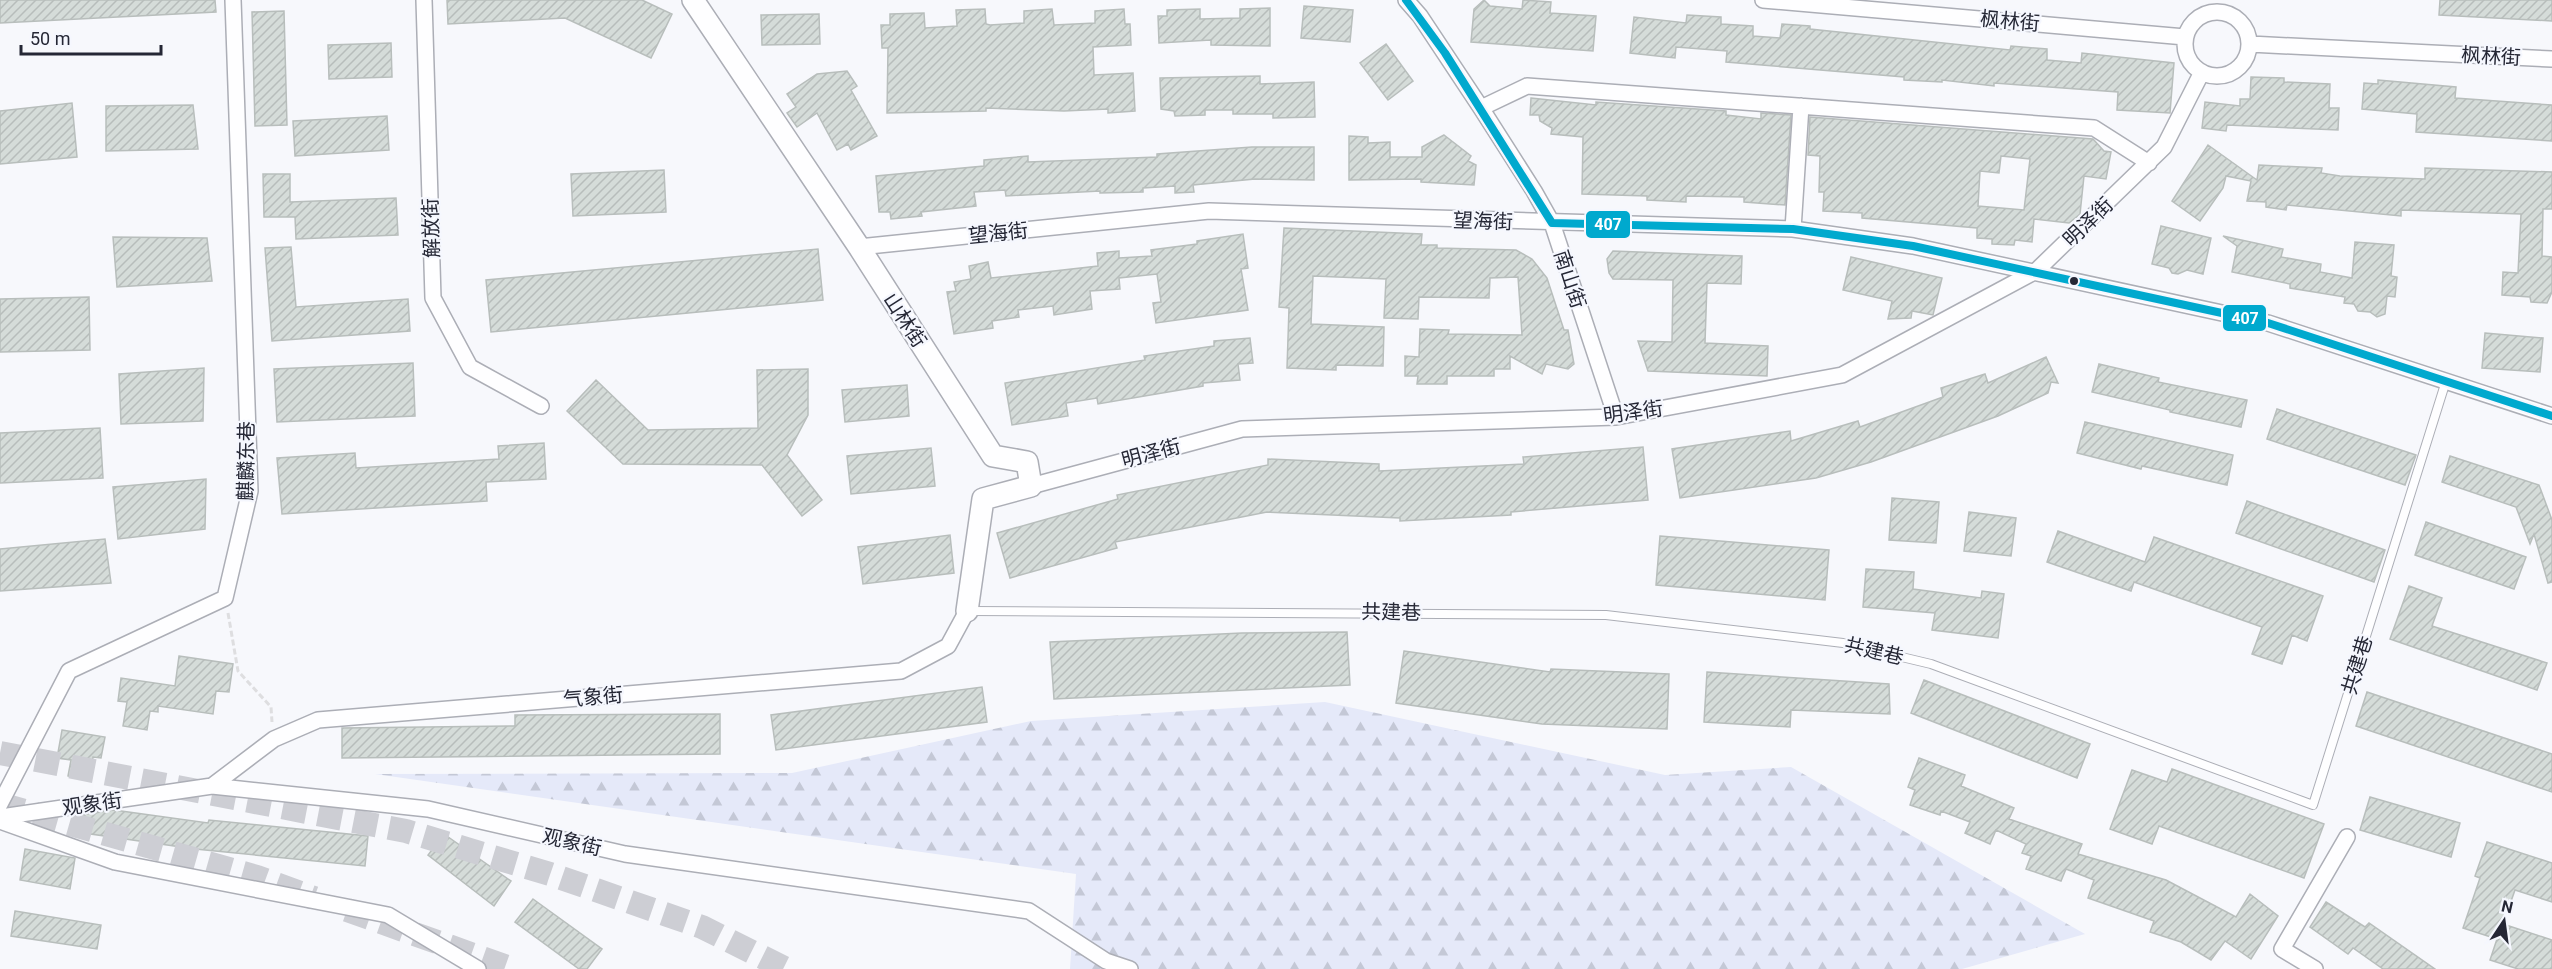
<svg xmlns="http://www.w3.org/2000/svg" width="2552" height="969" font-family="Roboto,'Noto Sans SC',sans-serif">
<defs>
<pattern id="forest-firs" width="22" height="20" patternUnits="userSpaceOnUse" patternTransform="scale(1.5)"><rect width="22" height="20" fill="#e5e9f9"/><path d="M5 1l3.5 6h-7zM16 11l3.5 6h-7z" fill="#c4c8d6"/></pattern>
<pattern id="building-hatch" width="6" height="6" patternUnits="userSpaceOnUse" patternTransform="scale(1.5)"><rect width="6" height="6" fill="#d5dcd9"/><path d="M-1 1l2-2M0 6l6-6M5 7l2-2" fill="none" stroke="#b7bdbb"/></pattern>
</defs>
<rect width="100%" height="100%" fill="#f7f8fc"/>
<path fill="url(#forest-firs)" d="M1325,702L1665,775L1791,767L2085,934L1962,969H1070L1076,874L375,774L792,773L1031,721Z"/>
<path fill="url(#building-hatch)" stroke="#b8bebc" stroke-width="1.5" fill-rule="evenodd" d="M0,0H215L216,12L0,23Z
M447,0H642L672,14L651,58L565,18L448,24Z
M1484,0L1490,6L1522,9L1523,0L1551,2L1550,13L1596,16L1593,51L1471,42L1474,9Z
M2440,0H2552V21L2439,15Z
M1304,6L1353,10L1350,42L1301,38Z
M1270,8V46L1211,45V40L1159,43L1158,16H1167V10L1200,9V19L1240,18V9Z
M985,9L986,24L990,25L1024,23V11L1052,9L1054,25L1095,23V11L1124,9L1125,24H1130L1131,45L1093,47L1094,75L1133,73L1135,111L1108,113V109L1064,111L986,108V111L887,113L888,48H882L881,25H890V14L924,13L925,28L957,26L956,10Z
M284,11L287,125L255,126L252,12Z
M819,14L820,44L762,45L761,15Z
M1687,15L1721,17V24L1753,26V36L1780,38L1782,24L1810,26V29L2010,50L2011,46L2047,49V60L2081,63L2082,53L2174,63L2170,113L2117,110L2118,92L1994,83V86L1942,80V82L1904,80V77L1726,62L1727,51L1676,47L1675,58L1630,53L1634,17L1686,23Z
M391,43L392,77L329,79L328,45Z
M1386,44L1413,81L1388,100L1360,63Z
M847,71L857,86L851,90L877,136L851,150L848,144L837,150L817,113L797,127L787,113L796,107L787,94L817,74Z
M1260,76V84L1314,82L1315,117L1273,118V114H1233V110H1205V115L1175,116L1174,111L1161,109L1160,78Z
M2251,77L2284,78V82L2330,84L2329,108H2339L2338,130L2227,125L2226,131L2202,128L2205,102L2240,106V99H2250Z
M2378,80L2456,87L2455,98L2552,105V141L2416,132L2417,114L2362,109L2364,83L2378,84Z
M1531,98L1596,105V102L1726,111V115L1761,119V113L1791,115L1785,205L1744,202V197L1686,196V202L1647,200V196L1582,194L1583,137L1551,134L1552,128L1540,121L1539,115H1530Z
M72,103L77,157L0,164V111Z
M193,105L198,149L106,151V106Z
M387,116L389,150L295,156L293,121Z
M1810,117L2093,139L2104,151L2111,152L2106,179L2084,176L2080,214L2069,223L2034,219L2032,242L2015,240L2014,245L1992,244V239L1977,238V228L1862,218V213L1823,211L1824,192H1819L1820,156L1808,155ZM2001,156L2030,159L2024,210L1978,206L1980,171L1999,173Z
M1444,135L1471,156L1468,161L1476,165L1474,185L1421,182V179L1349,180V136L1368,137V143L1390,142V157H1422V147Z
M2208,145L2257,180L2259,165L2322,168L2321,173L2340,176L2425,179V168L2552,172V209H2543L2542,256L2552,257V292L2547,303L2531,302L2530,297L2502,295L2503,272L2518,273L2521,214L2401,210V216L2287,205L2286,210L2266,207V202L2247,201L2251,181L2226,176L2223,188L2200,221L2172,201Z
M1252,147H1314V180L1255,179L1193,185L1194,192L1175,193V186L1143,188V192L1100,193V191L1006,196L1005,190L974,192L976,206L921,212L922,216L891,219L890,212H879L876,176L984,166V160L1028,156V162L1157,157V154Z
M664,170L666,212L573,216L571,174Z
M263,174H290V202L396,198L398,235L296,239L295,217H264Z
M2161,226L2211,238L2203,274L2187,270L2178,274L2172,273L2169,268L2152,264Z
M1284,228L1422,234L1421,245H1437V248L1516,250L1532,259L1547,278L1564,330H1568L1574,364L1568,369L1546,364L1542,374L1510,356V369H1494V376H1447V384H1417L1418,376H1405V356L1419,357L1420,329L1449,330L1448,334L1522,335L1518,277L1490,278L1489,298L1419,297L1418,319L1384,318L1386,279L1313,276L1311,324L1384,327L1383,366L1336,365V370L1287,368L1289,308L1279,307Z
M1243,234L1248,268L1241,269L1248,310L1156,323L1153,303L1161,302L1157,274L1119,278L1120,289L1090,291L1092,309L1054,315L1053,306L1018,310L1019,317L992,321L993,328L954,334L947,292L956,291L954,282L971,279L969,266L988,262L991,278L1098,266L1097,253L1119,251V258L1152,256L1151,250L1197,244V241Z
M2223,236L2283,249L2281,257L2321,264L2320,272L2352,278L2355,242L2394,245L2391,276L2397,277L2395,297L2387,296L2385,314L2377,317L2370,312L2358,311L2354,304L2344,303L2345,297L2290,288V284L2232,272L2237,246Z
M113,237L207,238L212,281L117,287Z
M291,247L296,307L408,299L410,331L272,341L265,248Z
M818,249L823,300L491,332L486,280Z
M1613,251L1742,256L1741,284L1707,283L1705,343L1768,346L1767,376L1648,371L1638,341L1672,342L1673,280L1613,279L1609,273L1607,259Z
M1851,257L1942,278L1933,315L1912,311L1911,318L1888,319L1892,301L1843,290Z
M89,297L90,350L0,352V299Z
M2485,333L2543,338L2540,372L2482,368Z
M1250,338L1253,363L1238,364L1240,380L1203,383V386L1098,404L1097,398L1066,403L1068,416L1012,425L1005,383L1145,360L1144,356L1214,346V341Z
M2046,357L2058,383L2051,382L2048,393L1998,416L1871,462L1816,478L1680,498L1672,449L1790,431L1791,441L1858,421L1860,427L1943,397L1941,388L1985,374L1988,383Z
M413,363L415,416L277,422L274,369Z
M2099,364L2159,378L2158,382L2247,400L2241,427L2170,412V410L2092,392Z
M204,368L203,421L121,424L119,374Z
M808,369V415L787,455L822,500L802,516L762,465L623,464L567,411L596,380L648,430L758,428L757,370Z
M907,385L909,416L845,422L842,390Z
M2277,409L2416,455L2405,485L2267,439Z
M2085,422L2233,455L2227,485L2142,466L2141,469L2077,453Z
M100,428L103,478L0,483V433Z
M544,443L546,479L486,482L487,501L282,514L277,458L355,453L356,468L499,459L498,446Z
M1643,447L1648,500L1511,512V515L1400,521V518L1267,512L1115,542L1117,548L1010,578L997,533L1118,499L1117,495L1268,465V459L1379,464V471L1524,464L1523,457Z
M931,448L935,486L851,494L847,456Z
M2450,456L2539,485L2552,520V582L2548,583L2534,534L2530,544L2516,507L2442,482Z
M206,479L205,529L118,539L113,487Z
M1892,498L1939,502L1936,543L1889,540Z
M2247,501L2385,550L2374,582L2236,533Z
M1969,512L2016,518L2011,556L1964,551Z
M2426,522L2526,557L2514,589L2415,555Z
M2058,531L2145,562L2154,537L2323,596L2307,641L2292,635L2282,664L2252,654L2262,627L2134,582L2131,591L2047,562Z
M950,535L954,573L863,584L858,547Z
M1660,536L1829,550L1825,600L1656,585Z
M105,539L111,583L0,591V549Z
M1866,569L1914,572L1913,589L1981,598L1982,591L2004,594L1998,638L1932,630L1935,613L1863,607Z
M2409,586L2442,598L2432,626L2547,663L2537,690L2390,639Z
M1347,632L1350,685L1054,699L1050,642L1242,633Z
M1404,651L1550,672L1551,669L1669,674L1667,729L1542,724L1396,703Z
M179,656L233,664L229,692L216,691L213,714L158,706V712L150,711L147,730L123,726L127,702L118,701L121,678L175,686Z
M1707,672L1889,684L1890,714L1791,710L1790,727L1704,722Z
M1924,680L2090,744L2077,778L1911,713Z
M982,687L987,722L776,750L771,715Z
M2367,692L2552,754V792L2356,726Z
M720,714V754L342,758V728L515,726V715Z
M62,730L105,737L101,758L93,757L89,780L68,776L71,760L57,758Z
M1919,758L1965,775L1961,786L2014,808L2009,819L2082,844L2078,854L2166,880L2236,917L2250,894L2278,916L2251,959L2225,941L2211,960L2181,942L2150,932L2154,921L2088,898L2094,880L2066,869L2061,881L2026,869L2031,856L2022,853L2026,844L1996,830L1990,844L1965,833L1970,822L1941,811L1940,815L1910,805L1915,790L1908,787Z
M2172,769L2324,824L2304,878L2159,826L2152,844L2110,829L2132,770L2167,782Z
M2370,797L2460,823L2451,857L2360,830Z
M114,810L208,823L209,820L368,836L365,866L195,849L77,832L81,815Z
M444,834L511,881L494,906L428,855Z
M2487,842L2552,863V902L2515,890L2503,924L2552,940V969H2518L2490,960L2497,939L2463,928L2480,878L2475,876Z
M25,849L75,858L70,889L20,880Z
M533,899L602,949L587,969H579L515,922Z
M2326,902L2365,927L2369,923L2435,969H2383L2353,948L2348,954L2310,927Z
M15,911L101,925L97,949L11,936Z"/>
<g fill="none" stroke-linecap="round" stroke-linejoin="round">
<path stroke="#cdced4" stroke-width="24" stroke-dasharray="24 12" stroke-linecap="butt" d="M0,753L406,831L550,874L702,927L786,969
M0,804L257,877L314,898
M347,910L513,969"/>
<g stroke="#acaeb6" stroke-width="10">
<path id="lane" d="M970,611L1606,615L1843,643L1931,664L2313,805L2446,381"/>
</g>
<g stroke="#acaeb6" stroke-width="18">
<path id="street" d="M424,0L433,298L470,367L541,406
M1406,0L1420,16L1481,108L1534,191L1552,223L1616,417
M1763,0L2185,37
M2185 44a32 32 0 1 1 64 0a32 32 0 1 1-64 0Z
M2250,44L2552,59
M1481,108L1527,86L2094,128L2149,163
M1793,229L1801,106
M859,247L1209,211L1793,229L1913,246L2268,323L2552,416
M1031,486L1242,429L1616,417L1842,375L2036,271L2164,147L2202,72
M212,786L274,739L318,720L901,671L948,646L967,611
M0,804L69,671L225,598L250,491L233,0
M0,817L212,786L428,809L625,854L1029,911L1106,961L1130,969
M0,821L115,862L388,915L478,969
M2315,969L2282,949L2347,837"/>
</g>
<g stroke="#acaeb6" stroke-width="24">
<path id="secondary" d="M693,0L859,247L993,456L1027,462L1031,486L983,499L967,611"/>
</g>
<path stroke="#dedee0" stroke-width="3" stroke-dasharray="6 3" stroke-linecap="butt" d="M228,613L238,671L271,707L272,722"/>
<use href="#lane" stroke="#fefeff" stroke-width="8"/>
<use href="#street" stroke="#fefeff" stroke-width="15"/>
<use href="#secondary" stroke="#fefeff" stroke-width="21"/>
<g stroke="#f5f7fe" stroke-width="12">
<path id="bus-1" d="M1406,0L1445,53L1552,223L1793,229L1913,246L2268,323L2552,416"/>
</g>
<use href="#bus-1" stroke="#00a9ce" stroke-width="8"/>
</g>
<circle fill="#252735" stroke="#f5f7fe" stroke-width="2" cx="2074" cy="281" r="5"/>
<g text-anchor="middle" stroke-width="4.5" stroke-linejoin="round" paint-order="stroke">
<g font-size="20" fill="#252735" stroke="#f5f7fe">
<text transform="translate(2010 21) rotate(5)" y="7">枫林街</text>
<text transform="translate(2491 56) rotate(3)" y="7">枫林街</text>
<text transform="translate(1483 221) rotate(2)" y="7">望海街</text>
<text transform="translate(2088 222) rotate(-44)" y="7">明泽街</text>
<text transform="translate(431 228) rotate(-92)" y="7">解放街</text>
<text transform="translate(998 233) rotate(-6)" y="7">望海街</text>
<text transform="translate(1570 279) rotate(72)" y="7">南山街</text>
<text transform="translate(905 320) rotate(57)" y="7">山林街</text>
<text transform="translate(1633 412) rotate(-8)" y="7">明泽街</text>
<text transform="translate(1151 453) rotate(-15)" y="7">明泽街</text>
<text transform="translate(246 461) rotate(-89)" y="7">麒麟东巷</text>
<text transform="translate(1391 612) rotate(1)" y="7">共建巷</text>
<text transform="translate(1874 651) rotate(13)" y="7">共建巷</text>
<text transform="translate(2357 665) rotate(-73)" y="7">共建巷</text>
<text transform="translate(593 697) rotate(-5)" y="7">气象街</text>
<text transform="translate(92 804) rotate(-8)" y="7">观象街</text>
<text transform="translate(572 842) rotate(13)" y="7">观象街</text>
</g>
</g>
<g stroke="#f5f7fe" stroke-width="2">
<rect x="1585" y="210" width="46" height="29" rx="6" fill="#00a9ce"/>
<rect x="2222" y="304" width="45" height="28" rx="6" fill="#00a9ce"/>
</g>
<g font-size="16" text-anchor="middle" font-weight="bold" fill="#fff">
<text x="1608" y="230">407</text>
<text x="2245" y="324">407</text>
</g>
<g transform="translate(2504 921) rotate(13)" stroke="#f5f7fe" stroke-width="4.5" paint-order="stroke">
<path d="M0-4.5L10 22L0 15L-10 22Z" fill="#252735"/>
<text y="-9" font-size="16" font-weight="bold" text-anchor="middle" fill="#252735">N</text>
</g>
<path d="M21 45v9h140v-9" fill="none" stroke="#252735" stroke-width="3"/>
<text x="30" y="45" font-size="18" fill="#252735" stroke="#f5f7fe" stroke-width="4.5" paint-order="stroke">50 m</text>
</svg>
